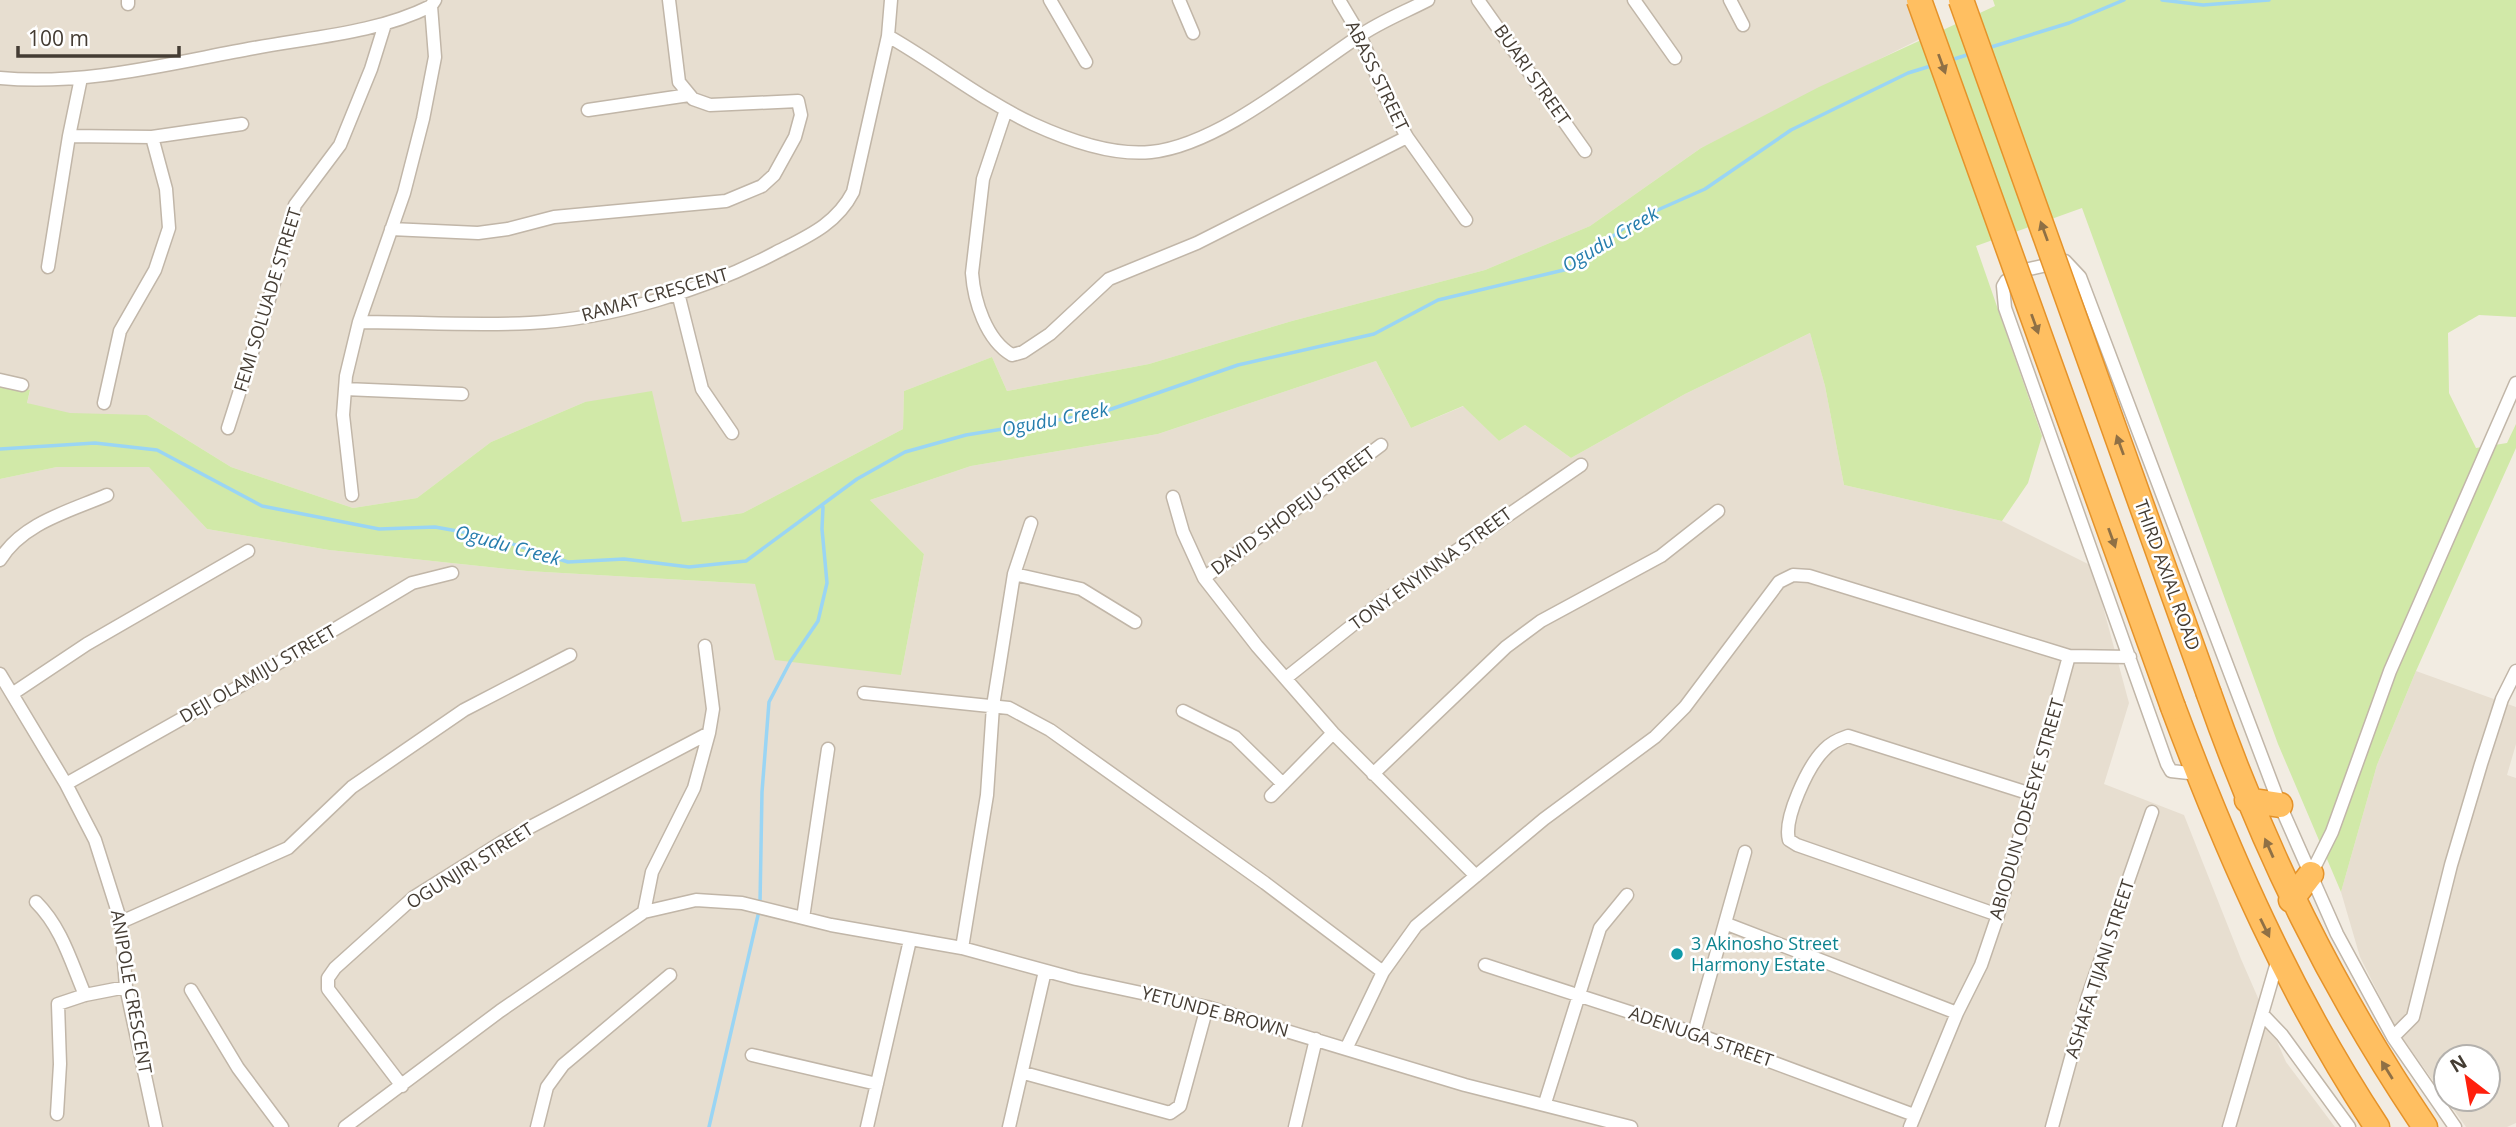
<svg xmlns="http://www.w3.org/2000/svg" width="2516" height="1127" font-family="'Open Sans',sans-serif">
<rect width="100%" height="100%" fill="#f2ece2"/>
<path fill="#e7ded0" fill-rule="evenodd" d="M0,0H1909L1924,37L1701,148L1590,226L1485,270L1292,321L1149,364L1007,391L992,357L904,391L903,429L743,513L682,522L585,402L491,442L417,498L353,508L231,467L147,415L63,416L27,403L30,391L0,384Z
M1810,333L1825,386L1844,485L2002,521L2092,566L2129,703L2104,784L2184,815L2241,959L2286,1062L2335,1127H0V479L57,467H150L207,529L329,550L527,571L755,584L901,675L924,554L870,500L971,466L1158,434L1376,361L1411,428L1464,406L1499,441L1525,425L1571,458L1685,394Z
M2416,671L2516,707V744L2507,775L2516,778V1123L2507,1127H2466L2396,1029L2360,957L2341,892L2377,765ZM2446,1057H2488V1099H2446Z"/>
<path fill="#d1e9a8" d="M1993,0H2516V317L2479,315L2448,333L2449,393L2476,448L2507,443L2516,424V448L2416,671L2377,765L2341,892L2278,744L2082,208L1976,246L2042,436L2028,483L2002,521L1844,485L1825,386L1810,333L1685,394L1571,458L1525,425L1499,441L1463,406L1411,428L1376,361L1158,434L971,466L870,500L924,554L901,675L775,660L755,584L527,571L329,550L207,529L149,467H57L0,479V384L30,390L27,403L70,413L147,415L231,467L353,508L417,498L491,442L585,402L652,391L682,522L743,513L903,429L904,391L992,357L1007,391L1149,364L1292,321L1485,270L1590,226L1701,148L1819,87L1995,6Z"/>
<g fill="none" stroke-linecap="round" stroke-linejoin="round">
<path stroke="#9ad5f4" stroke-width="3.5" d="M2162,0L2203,5L2269,0
M1988,48L2069,23L2124,0
M1951,60L1970,54
M0,449L95,443L157,450L262,506L379,529L435,527L491,537L568,562L624,559L689,567L746,561L857,479L905,452L966,435L1100,413L1238,365L1374,334L1438,300L1568,269L1635,220L1705,189L1791,130L1908,73L1934,65
M760,903L762,792L769,702L790,662L818,621L827,583L822,529L823,507
M709,1127L759,911"/>
<g stroke="#c1b6a8" stroke-width="15">
<path id="street" d="M1050,0L1086,62
M1179,0L1193,33
M1339,0L1360,35L1387,100L1407,137L1466,220
M1478,0L1585,151
M1634,0L1675,58
M1730,0L1743,25
M128,4V0
M888,36C937,64 982,100 1033,124C1068,140 1112,156 1151,152C1219,145 1302,74 1358,37C1379,22 1405,12 1428,0
M0,78C85,86 171,63 254,48C313,37 377,33 431,6
M588,110L689,95
M1006,110L983,179L972,273C974,301 986,340 1012,355L1023,352L1050,334L1109,279L1197,243L1407,137
M69,136L152,137L242,124
M391,229L478,233L508,229L554,217L726,201L762,186L774,175L795,137L801,115L798,101L710,105L693,99L679,82L669,0
M48,267L69,136L81,78
M678,293L702,389L732,433
M359,322C416,322 473,326 530,323C610,319 705,290 775,253C806,237 836,225 853,192L888,36L891,0
M0,380L22,385
M345,389L462,394
M104,403L120,331L155,270L169,228L166,189L152,137
M228,428L272,290L295,205L340,145L371,69L385,24
M352,495L343,415L346,376L359,322L404,193L423,119L435,57L431,6L435,0
M1173,497L1183,532L1204,578L1257,646L1333,733L1476,876
M0,560C22,523 70,511 107,495
M1014,574L1081,589L1135,622
M1204,578L1381,445
M2069,656L2130,657
M0,674L66,784L95,840L121,922L126,987L156,1127
M1286,678L1379,604L1581,465
M864,693L1009,708L1050,730L1265,883L1383,972
M12,694L87,644L248,551
M1183,711L1235,737L1283,784
M1373,774L1506,647L1541,621L1661,556L1718,511
M2198,774L2171,771L2167,764L2005,308L2003,286L2006,281L2029,269L2065,261L2080,277L2280,805L2337,934L2393,1037L2455,1127
M66,784L240,686L412,583L452,573
M1271,796L1333,733
M2311,874L2332,832L2390,671L2516,383
M36,902C62,928 71,962 85,995
M644,912L652,872L694,788L709,733L713,709L705,646
M1998,915L1797,845L1789,840C1783,819 1808,766 1824,750C1830,743 1839,739 1848,736L2031,794
M803,918L828,749
M121,922L288,848L352,787L464,710L570,655
M1727,924L1957,1013
M962,948L987,795L993,706L1014,574L1031,523
M1485,965L1694,1033L1914,1115
M191,990L238,1068L282,1127
M2262,1014L2282,1035L2349,1127
M1694,1033L1745,852
M2393,1037L2413,1017L2451,865L2481,764L2502,699L2516,671
M1347,1047L1383,972L1416,926L1544,819L1655,737L1685,707L1779,582L1793,575L1809,576L2069,656L1998,915L1981,965L1957,1013L1910,1127
M752,1055L877,1084
M1024,1073L1170,1113L1180,1106L1207,1007
M402,1086L328,989V978L335,968L414,897L502,842L709,733
M1545,1103L1600,928L1627,895
M57,1114L60,1064L58,1004L85,995L126,987
M345,1127L500,1011L644,912L696,900L742,903L831,925L962,948L1076,979L1207,1007L1465,1085L1631,1127
M537,1127L547,1087L563,1065L670,975
M867,1127L910,940
M1009,1127L1045,971
M1295,1127L1316,1039
M2052,1127L2088,996L2152,812
M2229,1127L2278,959"/>
</g>
<g stroke="#e5932a" stroke-width="27">
<path id="highway" d="M2209,694C2264,851 2332,989 2425,1127
M2173,707C2228,854 2290,995 2377,1127
M2247,800L2280,805
M2291,900L2311,874"/>
</g>
<use href="#street" stroke="#fff" stroke-width="12"/>
<use href="#highway" stroke="#ffbf61" stroke-width="24"/>
<g stroke="#e5932a" stroke-width="27" stroke-linecap="butt">
<path id="highway-bridge" d="M1919,0L2173,707
M1961,0L2209,694"/>
</g>
<use href="#highway-bridge" stroke="#ffbf61" stroke-width="24"/>
</g>
<defs><path id="oneway-solid" d="M-6-.8H1V-3.2L6.5 0L1 3.2V.8H-6Z" transform="scale(1.75)"/></defs>
<g fill="#8f7045">
<use href="#oneway-solid" transform="translate(1942 64) rotate(70)"/>
<use href="#oneway-solid" transform="translate(2044 231) rotate(-110)"/>
<use href="#oneway-solid" transform="translate(2035 324) rotate(70)"/>
<use href="#oneway-solid" transform="translate(2120 445) rotate(-110)"/>
<use href="#oneway-solid" transform="translate(2112 538) rotate(70)"/>
<use href="#oneway-solid" transform="translate(2269 848) rotate(-114)"/>
<use href="#oneway-solid" transform="translate(2265 928) rotate(64)"/>
<use href="#oneway-solid" transform="translate(2387 1070) rotate(-122)"/>
</g>
<circle fill="#0f9aa8" stroke="#fff" stroke-width="2.5" cx="1677" cy="954" r="7"/>
<g text-anchor="middle" stroke-width="5" stroke-linejoin="round" paint-order="stroke">
<g font-size="18" fill="#443c33" stroke="#fff">
<text transform="translate(1532 75) rotate(55)" y="6">BUARI STREET</text>
<text transform="translate(1377 76) rotate(64)" y="6">ABASS STREET</text>
<text transform="translate(655 295) rotate(-16)" y="6">RAMAT CRESCENT</text>
<text transform="translate(268 300) rotate(-73)" y="6">FEMI SOLUADE STREET</text>
<text transform="translate(1293 511) rotate(-37)" y="6">DAVID SHOPEJU STREET</text>
<text transform="translate(1431 569) rotate(-36)" y="6">TONY ENYINNA STREET</text>
<text transform="translate(2167 575) rotate(70)" y="6">THIRD AXIAL ROAD</text>
<text transform="translate(258 674) rotate(-30)" y="6">DEJI OLAMIJU STREET</text>
<text transform="translate(2027 809) rotate(-74)" y="6">ABIODUN ODESEYE STREET</text>
<text transform="translate(470 866) rotate(-32)" y="6">OGUNJIRI STREET</text>
<text transform="translate(2100 969) rotate(-72)" y="6">ASHAFA TIJANI STREET</text>
<text transform="translate(131 992) rotate(80)" y="6">ANIPOLE CRESCENT</text>
<text transform="translate(1215 1012) rotate(15)" y="6">YETUNDE BROWN</text>
<text transform="translate(1701 1037) rotate(19)" y="6">ADENUGA STREET</text>
</g>
<g font-size="18" fill="#0d838f" stroke="#fff" text-anchor="start">
<text x="1691" y="950">3 Akinosho Street<tspan x="1691" dy="21">Harmony Estate</tspan></text>
</g>
<g font-size="19" font-style="italic" fill="#267dad" stroke="#fff">
<text transform="translate(1610 239) rotate(-31)" y="7">Ogudu Creek</text>
<text transform="translate(1055 419) rotate(-11)" y="7">Ogudu Creek</text>
<text transform="translate(508 545) rotate(15)" y="7">Ogudu Creek</text>
</g>
</g>
<g transform="translate(2467 1078) rotate(329)"><circle r="33" fill="#ffffff" stroke="#b4b1ad" stroke-width="2"/>
<path d="M0-5L12 26L0 18L-12 26Z" fill="#ff200d"/>
<text y="-10" font-size="19" font-weight="bold" text-anchor="middle" fill="#443c33">N</text>
</g>
<path d="M18 46v10h161v-10" fill="none" stroke="#443c33" stroke-width="3.5"/>
<text x="28" y="46" font-size="21" fill="#443c33" stroke="#ffffff" stroke-width="5" paint-order="stroke">100 m</text>
</svg>
